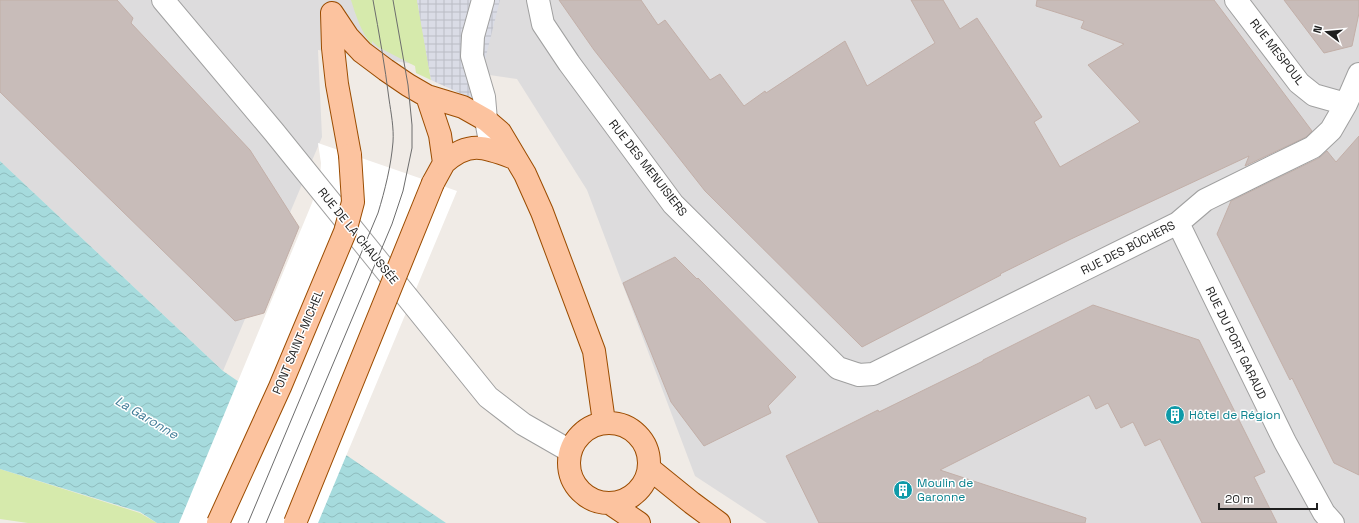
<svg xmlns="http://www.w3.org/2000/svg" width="1359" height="523" font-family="'Space Grotesk',sans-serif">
<defs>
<pattern id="plaza-grid" width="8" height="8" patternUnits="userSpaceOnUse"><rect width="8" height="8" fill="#dadce6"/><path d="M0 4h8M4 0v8" fill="none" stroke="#bbbcc5"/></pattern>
<pattern id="water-waves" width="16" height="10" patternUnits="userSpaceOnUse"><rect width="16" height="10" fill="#a6dbdd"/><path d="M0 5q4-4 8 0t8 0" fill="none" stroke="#8ebcbd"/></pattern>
</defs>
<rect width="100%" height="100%" fill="#f0ebe6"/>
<path fill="#dddcdd" d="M0,0H1359V523H767L695,476L587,190L517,79L318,50L322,137L223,371L0,161Z"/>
<path fill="#d6eaac" d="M351,0H417L431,80L416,73L415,66L378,47L372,41V45C361,32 356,16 351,0Z
M0,469L140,513L157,523H28L0,519Z"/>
<path fill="url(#plaza-grid)" d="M417,0H500L475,100L431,80Z"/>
<path fill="url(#water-waves)" d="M0,161L223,371L446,523H157L140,512L0,469Z"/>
<path fill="#fff" d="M318,143L457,191L318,523H179L312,203L320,178L321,163Z"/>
<path fill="#c8bcb9" stroke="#c2afa8" d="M0,0H117L133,18L131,23L250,150L299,227L264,313L235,321L0,92Z
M559,0H641L658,25L665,20L710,80L720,74L744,106L765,91L766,93L845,41L867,86L935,43L911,0H943L960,29L977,18L1042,117L1034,122L1060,167L1140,122L1088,65L1124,44L1081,28L1084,21L1036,6L1037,0H1214L1312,131L1306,137L1245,166L1249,156L1071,239L1000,274L1001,275L862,347L705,191L594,50Z
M1284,0H1359V13L1352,46L1324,53Z
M1359,136V475L1334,463L1292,378L1290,380L1217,234L1231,201L1319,158L1327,151L1336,162Z
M675,257L697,279L698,278L796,377L768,406L771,413L704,446L671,402L623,283Z
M1093,305L1199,340L1265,472L1254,477L1277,523H1202L1160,439L1145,446L1133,422L1121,428L1108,403L1096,409L1089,395L940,470L1086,518L1085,523H819L786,456L878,410L879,412L983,361V360Z"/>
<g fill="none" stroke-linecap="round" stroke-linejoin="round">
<g stroke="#a0a0a0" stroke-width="24">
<path id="minor" d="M163,0L274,132L488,397L523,424L570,451
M483,0L473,36L472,56L484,97L486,120L489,136L494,150
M538,0L543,24L569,63L673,204L838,368L859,375L873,374L1178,223L1205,200L1313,147L1331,130L1346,104L1359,74
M1236,0L1299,83L1314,95L1346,104
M1178,223L1285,442L1324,513L1333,523"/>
</g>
<g stroke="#9b4c00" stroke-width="24">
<path id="major" d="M332,13L348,37L362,52L386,70L408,85L427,96L463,107L486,120L500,132L525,174L542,212L594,351L604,422
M332,13L333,48L337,84L350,155
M427,96L440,135L444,163L433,183
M444,163C469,140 485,147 514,158
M569 463a40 40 0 1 1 80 0a40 40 0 1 1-80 0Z
M650,469L692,503L719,523
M611,504L639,523"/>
</g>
<use href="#minor" stroke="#fff" stroke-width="22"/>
<use href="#major" stroke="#fcc39f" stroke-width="22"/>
<path stroke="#6d6d6d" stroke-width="1" d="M248,523L378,213C385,190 391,166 393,142C394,128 391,113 389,99C385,66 379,33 373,0
M266,523L392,224L403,191L412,148V125L408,85L393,0"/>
<g stroke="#9b4c00" stroke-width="24" stroke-linecap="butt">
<path id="major-bridge" d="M218,523L280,387L345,232L353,202L350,155
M295,523L433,183"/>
</g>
<use href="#major-bridge" stroke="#fcc39f" stroke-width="22"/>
</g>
<defs>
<g id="building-disc" transform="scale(1)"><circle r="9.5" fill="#0f9aa8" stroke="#fff"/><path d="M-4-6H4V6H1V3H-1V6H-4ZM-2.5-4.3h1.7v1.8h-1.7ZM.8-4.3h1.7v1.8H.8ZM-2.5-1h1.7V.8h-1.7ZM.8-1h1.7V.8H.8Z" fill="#fff"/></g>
</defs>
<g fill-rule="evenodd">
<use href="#building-disc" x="1175" y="415"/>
<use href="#building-disc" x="903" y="490"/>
</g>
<g text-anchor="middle" stroke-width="3" stroke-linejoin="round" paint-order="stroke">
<g font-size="12" fill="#1f1f1f" stroke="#fff">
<text transform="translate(1277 52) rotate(52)" y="4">RUE MESPOUL</text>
<text transform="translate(648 168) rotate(52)" y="4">RUE DES MENUISIERS</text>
<text transform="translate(358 236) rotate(51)" y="4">RUE DE LA CHAUSSÉE</text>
<text transform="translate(1128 248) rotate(-27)" y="4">RUE DES BÛCHERS</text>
<text transform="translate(298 342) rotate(-67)" y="4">PONT SAINT-MICHEL</text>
<text transform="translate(1236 343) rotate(64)" y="4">RUE DU PORT GARAUD</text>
</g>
<g font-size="12" fill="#0d838f" stroke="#fff" text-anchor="start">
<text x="1189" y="419">Hôtel de Région</text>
<text x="917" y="487">Moulin de<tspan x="917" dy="14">Garonne</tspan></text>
</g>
<g font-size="13" font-style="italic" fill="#427d98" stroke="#fff">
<text transform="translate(147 417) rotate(31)" y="5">La Garonne</text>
</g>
</g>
<g transform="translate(1327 32) rotate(286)" stroke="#ffffff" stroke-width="3" paint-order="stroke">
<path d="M0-3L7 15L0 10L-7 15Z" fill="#1f1f1f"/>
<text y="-6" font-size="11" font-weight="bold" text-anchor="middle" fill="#1f1f1f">N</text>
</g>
<path d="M1219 503v6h98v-6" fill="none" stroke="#1f1f1f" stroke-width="2"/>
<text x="1225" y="503" font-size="12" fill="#1f1f1f" stroke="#ffffff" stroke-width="3" paint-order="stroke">20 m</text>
</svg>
